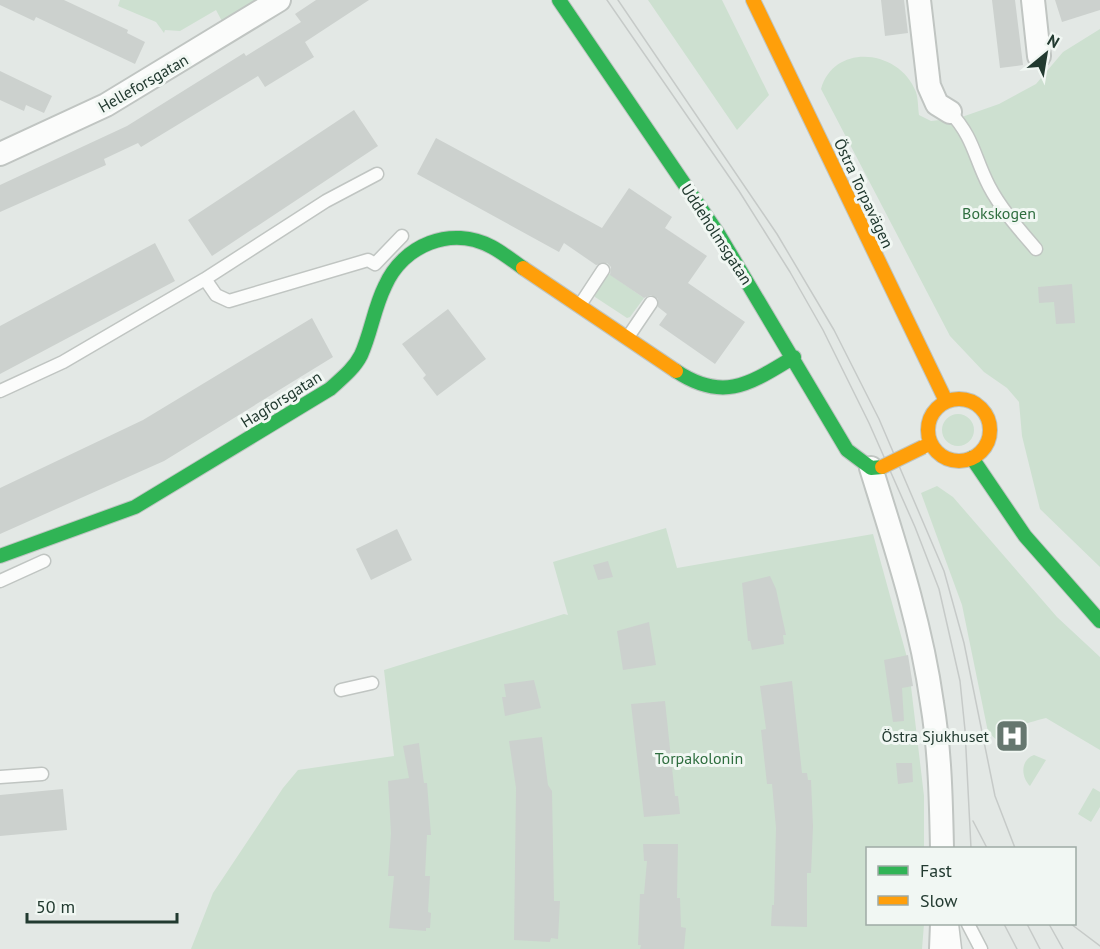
<svg xmlns="http://www.w3.org/2000/svg" width="1100" height="949" font-family="'PT Sans',sans-serif">
<rect width="100%" height="100%" fill="#e3e8e5"/>
<path fill="#cde0d0" d="M120,0H257L223,23L216,10L180,31L165,30L164,33L156,22L118,6Z
M648,0H722L769,95L737,130Z
M1100,29V567L1040,509L1022,436L1019,402L1007,388L984,372L950,336L821,89C834,42 900,49 916,92C918,98 918,107 919,115L931,121L959,118L999,104L1036,84L1063,52Z
M608,273L644,298L630,317L627,318L595,297L594,294Z
M942 430a16 16 0 1 1 32 0a16 16 0 1 1-32 0Z
M937,486L953,497L1057,617L1100,657V750L1046,718C1028,723 1009,726 1002,745L988,732L962,605L921,493Z
M666,528L677,568L873,534L908,661L924,796V848H868V924H924L922,949H191L213,893L283,788L298,770L394,756L384,670L564,614L568,615L553,562Z
M1034,755L1046,760L1030,786C1021,777 1020,760 1034,755Z
M1093,788L1100,792V807L1091,822L1078,814Z"/>
<path fill="#ccd1ce" d="M0,0H64L128,30L127,33L145,42L135,64L36,17L34,21L0,5Z
M316,0H369L305,42L314,57L265,87L258,76L141,147L138,143L104,159L106,165L0,212V185L127,126L244,53L246,56L301,22L295,14Z
M881,0H904L908,33L885,36Z
M992,0H1015L1023,65L1000,68Z
M1055,0H1100V10L1062,22Z
M0,71L52,96L44,113L26,105L24,111L0,100Z
M354,110L378,146L212,256L188,220Z
M436,138L602,228L629,188L672,217L665,228L707,256L688,283L745,322L715,364L659,325L667,314L658,307V299L651,295L644,298L610,275L611,267L607,263L596,265L564,243L559,252L417,174Z
M155,243L175,281L0,374V326Z
M1072,284L1075,323L1056,324L1054,302L1039,303L1038,287Z
M448,309L486,359L437,396L423,378L426,375L402,344Z
M312,318L333,357L164,461L0,534V488L143,420Z
M397,529L412,560L371,580L356,549Z
M608,561L613,577L598,580L593,565Z
M770,576L776,589L786,635H783L784,644L752,650L750,641H748L742,583Z
M649,622L656,665L623,670L617,631Z
M908,655L913,686L902,688L904,721L893,722L884,660Z
M534,680L541,708L505,716L502,697H506L504,684Z
M792,681L802,773H807L808,780H811L813,826L811,873H807V927L771,926L772,905H774L776,828L772,784H767L761,730L766,729L760,686Z
M665,701L675,796H678L680,814L644,817L631,704Z
M542,737L548,785L552,791L554,901H560L558,939L551,938L550,942L514,940L516,788L509,741Z
M419,743L424,783H427L431,835H427L425,876H430L428,912L431,913L430,928H426V931L389,928L394,876H388L391,833L388,781L409,778L403,746Z
M896,763H912L913,782L898,784Z
M63,789L67,830L0,836V795Z
M643,844H678L677,898H680L681,927L686,928L684,949H640L641,945H638L640,894H644L647,861H644Z"/>
<g fill="none" stroke-linecap="round" stroke-linejoin="round">
<g stroke="#c0c5c2" stroke-width="15">
<path id="lane" d="M950,112C974,138 974,157 989,186C1001,209 1019,229 1036,249
M377,174L326,201L205,279L216,295L229,301L368,260L375,264L402,236
M580,305L603,270
M628,337L651,303
M0,391L63,362L205,279
M0,581L44,561
M341,690L372,683
M0,777L42,774
M952,924L955,949
M968,924L981,949"/>
</g>
<g stroke="#c0c5c2" stroke-width="26">
<path id="street" d="M919,0L929,86L937,104L950,112
M1033,0L1039,56
M0,154L106,105L279,0
M871,468C895,545 921,623 932,703C940,751 941,800 942,848
M941,949L942,924"/>
</g>
<g stroke="#bfc5c2" stroke-width="16">
<path id="fast" d="M559,0L719,235L847,450L871,468L882,467
M676,371C724,403 751,383 794,357
M972,458L1025,536L1100,621
M0,556L135,507L330,389C341,379 354,369 361,355C371,333 374,308 385,286C403,245 451,225 492,247C503,253 513,261 523,268"/>
</g>
<g stroke="#bfc5c2" stroke-width="16">
<path id="slow" d="M753,0L946,401
M523,268L676,371
M928 430a31 31 0 1 1 62 0a31 31 0 1 1-62 0Z"/>
</g>
<use href="#lane" stroke="#fbfcfb" stroke-width="12"/>
<use href="#street" stroke="#fbfcfb" stroke-width="22"/>
<use href="#fast" stroke="#30b455" stroke-width="14"/>
<use href="#slow" stroke="#ff9f0a" stroke-width="14"/>
<path stroke="#c6cac8" stroke-width="1.5" d="M607,0L739,191L790,272L823,330L869,423L915,527L939,589L960,681L965,730L971,848
M618,0L777,234L834,330L879,419L944,571L964,643L995,796L1015,848
M973,821L987,848
M1004,924L1017,949
M1027,924L1040,949
M1049,924L1063,949
M1071,924L1100,946"/>
<g stroke="#bfc5c2" stroke-width="16" stroke-linecap="butt">
<path id="slow-bridge" d="M882,467L923,447"/>
</g>
<use href="#slow-bridge" stroke="#ff9f0a" stroke-width="14"/>
</g>
<defs>
<g id="hospital-square" transform="scale(1.725)"><rect x="-9" y="-9" width="18" height="18" rx="4" fill="#66776f" stroke="#f1f7f3"/><path d="M-5-5h3v3.5h4V-5h3V5h-3V1.5h-4V5h-3Z" fill="#fff"/></g>
</defs>
<g fill-rule="evenodd">
<use href="#hospital-square" x="1012" y="736"/>
</g>
<g text-anchor="middle" stroke-width="6" stroke-linejoin="round" paint-order="stroke">
<g font-size="16" fill="#223a30" stroke="#f1f7f3">
<text transform="translate(143 83) rotate(-30)" y="6">Helleforsgatan</text>
<text transform="translate(864 193) rotate(65)" y="6">Östra Torpavägen</text>
<text transform="translate(717 234) rotate(57)" y="6">Uddeholmsgatan</text>
<text transform="translate(281 399) rotate(-32)" y="6">Hagforsgatan</text>
</g>
<g font-size="16" fill="#2f6e3f" stroke="#f1f7f3">
<text x="999" y="219">Bokskogen</text>
<text x="699" y="764">Torpakolonin</text>
</g>
<g font-size="16" fill="#223a30" stroke="#f1f7f3" text-anchor="end">
<text x="989" y="742">Östra Sjukhuset</text>
</g>
</g>
<rect x="866" y="847" width="210" height="78" fill="#f1f7f3" stroke="#9eaba5" stroke-width="1.5"/>
<rect x="878" y="866" width="30" height="9" fill="#30b455" stroke="#9eaba5" stroke-width="1.5"/>
<text x="920" y="877" font-size="18" fill="#223a30">Fast</text>
<rect x="878" y="896" width="30" height="9" fill="#ff9f0a" stroke="#9eaba5" stroke-width="1.5"/>
<text x="920" y="907" font-size="18" fill="#223a30">Slow</text>
<g transform="translate(1046 54) rotate(30)" stroke="#f1f7f3" stroke-width="4.5" paint-order="stroke">
<path d="M0-4.5L10 22L0 15L-10 22Z" fill="#223a30"/>
<text y="-9" font-size="16" font-weight="bold" text-anchor="middle" fill="#223a30">N</text>
</g>
<path d="M27 913v9h150v-9" fill="none" stroke="#223a30" stroke-width="3"/>
<text x="36" y="913" font-size="18" fill="#223a30" stroke="#f1f7f3" stroke-width="4.5" paint-order="stroke">50 m</text>
</svg>
